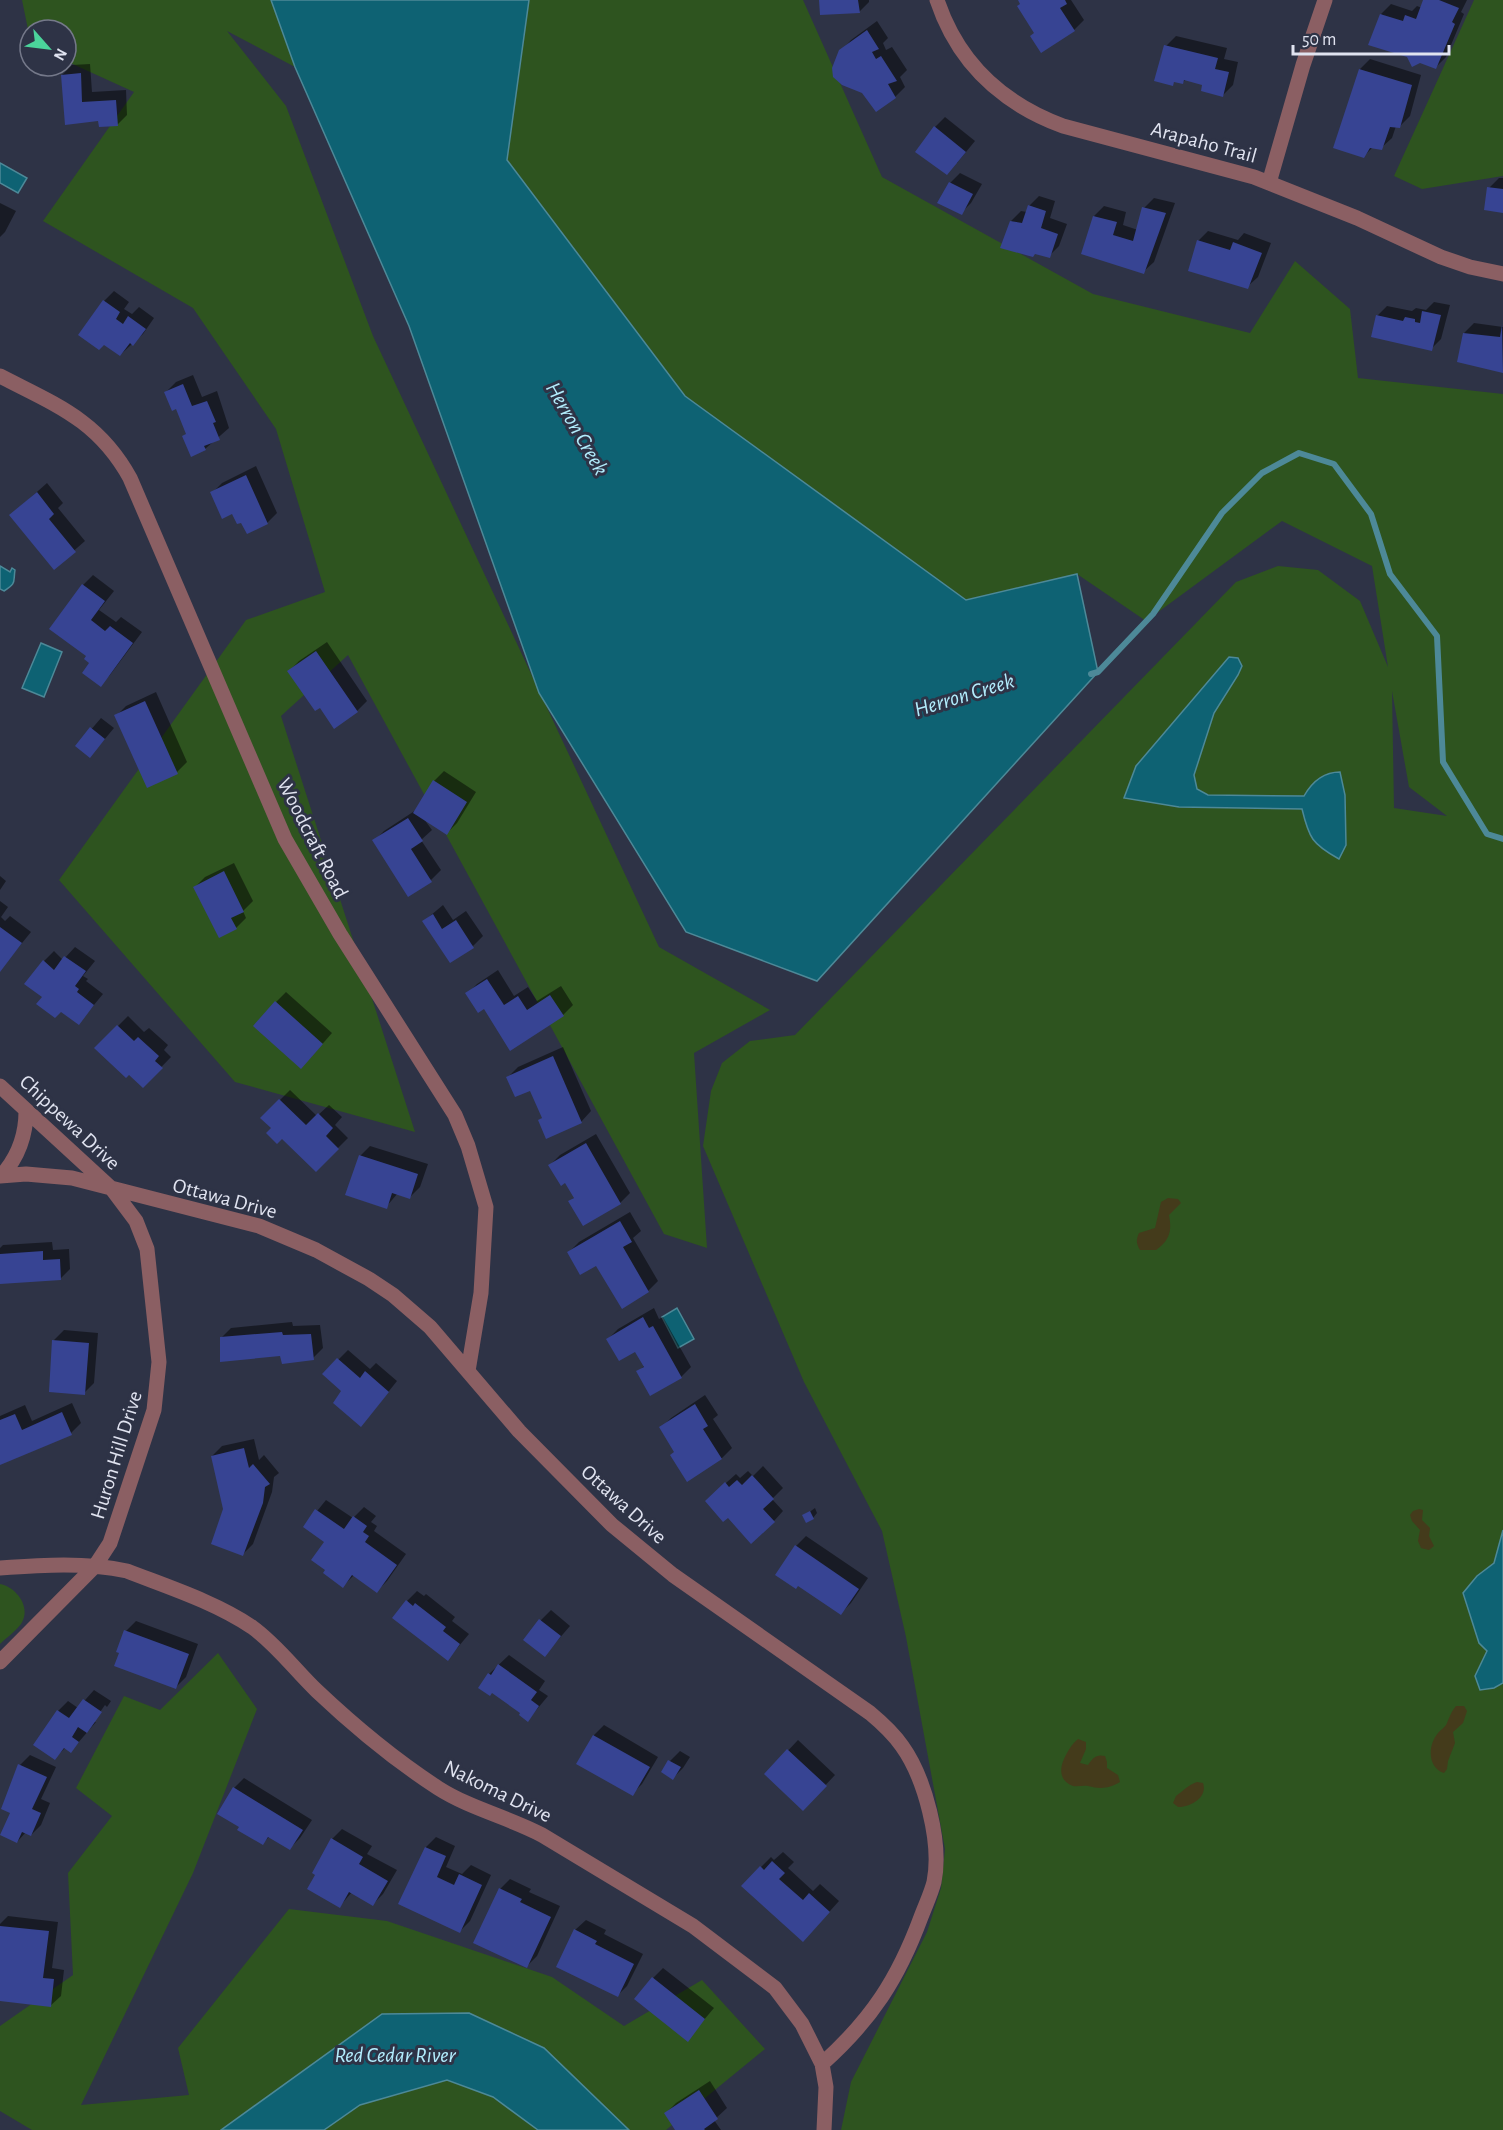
<svg xmlns="http://www.w3.org/2000/svg" width="1503" height="2130" font-family="'Alegreya Sans',sans-serif">
<rect width="100%" height="100%" fill="#2e3346"/>
<path fill="#2e541f" fill-rule="evenodd" d="M22,0H271L295,67L227,31L286,106L373,336L659,947L770,1010L694,1053L707,1248L664,1234L348,655L281,716L415,1132L235,1082L59,880L246,620L325,592L276,429L193,308L43,221L134,92L66,61V30H30V39Z
M529,0H803L882,177L1093,294L1250,333L1295,261L1350,309L1358,378L1503,394V2130H841L851,2082L927,1932L941,1888L945,1849L906,1637L882,1531L804,1382L703,1146L711,1091L722,1063L750,1041L795,1035L1236,582L1278,566L1318,570L1360,601L1388,667L1372,566L1282,521L1146,621L1077,574L966,600L685,396L507,160ZM1392,691L1409,787L1447,816L1394,808Z
M1474,0H1503V176L1422,189L1394,176Z
M0,1584C16,1587 32,1607 21,1624C16,1631 6,1638 0,1644Z
M218,1653L257,1709L193,1873L81,2105L189,2095L178,2048L289,1909L387,1921L552,1977L624,2026L702,1980L765,2049L666,2130H629L543,2048L382,2014L221,2130H32L0,2111V2026L73,1975L68,1873L112,1816L76,1788L124,1696L160,1710Z
M447,2080L493,2097L538,2130H324L360,2105Z"/>
<path fill="#443b1b" d="M1168,1198L1178,1199L1181,1203L1169,1215C1172,1231 1170,1240 1156,1250H1140C1136,1243 1136,1240 1139,1233L1155,1228L1161,1202Z
M1419,1509L1423,1510L1422,1520L1430,1528L1429,1536L1434,1546L1429,1550L1421,1548L1418,1541L1420,1530L1412,1521L1410,1515L1413,1511Z
M1456,1706H1464L1467,1711L1463,1723L1453,1732L1455,1743L1448,1761L1447,1769L1444,1773C1428,1768 1427,1746 1438,1733C1441,1729 1445,1728 1447,1723C1450,1716 1451,1712 1456,1706Z
M1078,1739L1086,1742V1749L1080,1763L1088,1765C1093,1758 1096,1754 1105,1756L1107,1762V1768L1118,1775L1120,1782C1108,1789 1100,1789 1088,1786C1083,1785 1078,1787 1073,1786C1060,1781 1059,1770 1064,1759C1068,1751 1071,1745 1078,1739Z
M1197,1782L1203,1783C1208,1797 1191,1807 1178,1807L1173,1803L1176,1796C1183,1791 1188,1785 1197,1782Z"/>
<path fill="#0e6273" stroke="#4d8998" stroke-width="1.5" d="M271,0H529L507,160L685,396L966,600L1077,574L1098,672L817,981L686,932L539,693L409,326L295,67Z
M0,163L27,178L18,193L0,183Z
M0,566L10,572L12,568L15,570C13,582 17,583 4,591L0,589Z
M41,643L62,652L44,697L22,688Z
M1229,657L1238,658L1242,666L1238,675L1214,713L1194,775L1197,789L1208,795L1304,796C1312,782 1324,772 1340,772L1345,795L1346,845L1339,859C1312,844 1309,838 1302,809L1179,807L1124,798L1136,766Z
M677,1308L694,1339L678,1348L662,1317Z
M1503,1530V1683L1494,1688L1480,1690L1475,1676L1487,1651L1479,1643L1463,1593L1477,1576L1494,1563Z
M469,2013L544,2048L629,2130H538L493,2097L447,2080L360,2105L324,2130H221L382,2014Z"/>
<path fill="#0007" d="M821,0H869V2L859,12Z
M1020,0H1071L1084,20L1074,30L1035,32Z
M1425,0H1467L1461,12L1464,14L1446,57L1436,67L1381,14L1391,4L1412,11L1417,6L1422,8Z
M877,21L888,38L883,43L886,50L892,47L907,70L900,77L905,87L895,97L841,51L851,40Z
M1176,36L1227,48L1224,59L1238,62L1233,85L1223,95L1204,84L1186,79L1182,83L1175,81L1172,84L1166,46Z
M1370,59L1421,75L1410,116L1400,126H1396L1392,138L1381,148L1373,147L1364,156L1334,147L1360,69Z
M90,64L92,92L126,90L127,115L117,125L99,119L66,123L62,75L72,65Z
M945,117L975,141L957,163L935,127Z
M960,173L982,184L971,203L961,213L950,183Z
M1499,178H1503V212L1489,188Z
M1039,196L1055,201L1050,218L1067,224L1059,246L1049,256L1011,221L1021,211L1027,212L1029,206Z
M1154,198L1175,203L1154,262L1143,272L1094,216L1104,206L1126,212L1123,225L1138,230L1144,208Z
M0,203L16,211L5,232L0,237Z
M1208,231L1238,240L1244,233L1271,243L1258,277L1247,287L1198,241Z
M114,291L129,302L124,309L132,314L139,307L154,318L143,334L120,355L104,301Z
M1434,302L1450,305L1441,339L1431,349L1377,316L1387,306L1412,311L1416,308L1426,310Z
M1474,323L1503,327V371L1459,361L1464,333Z
M193,375L202,397L217,391L229,428L205,449L187,433L177,407L166,392L176,382Z
M256,466L277,513L267,523L242,521L212,493L222,483Z
M47,483L63,503L58,508L85,541L54,568L11,515Z
M93,575L114,591L99,610L116,622L121,617L142,632L110,675L100,685L88,656L83,585Z
M327,642L367,701L357,711L320,706L289,671L299,661Z
M156,692L187,762L177,772L148,786L116,716L126,706Z
M101,718L114,728L99,746H77Z
M444,771L476,792L457,823L447,833L424,819L432,830L421,840L441,870L431,880L374,841L384,831L416,810L434,781Z
M234,863L253,901L243,911L246,918L236,928L195,887L205,877Z
M0,876L6,881L0,890Z
M0,901L8,907L1,917L5,921L10,916L31,932L0,970Z
M443,905L453,920L466,911L483,936L473,946L424,921Z
M75,947L95,961L83,976L88,979L86,981L103,994L79,1023L44,997V961L54,951L63,960Z
M498,970L514,996L528,987L537,1001L561,986L573,1005L563,1015L484,1007L467,994L477,984Z
M286,992L332,1033L311,1057L276,1002Z
M128,1016L144,1032L149,1028L168,1045L164,1050L171,1057L143,1086L96,1048Z
M563,1047L591,1111L581,1122L540,1120L543,1117L531,1089L508,1077L518,1067Z
M290,1090L317,1116L329,1105L342,1117L335,1125L348,1138L316,1170L262,1118Z
M596,1134L630,1193L620,1203L570,1201L575,1197L566,1181L550,1165L560,1155Z
M370,1146L428,1164L420,1187L410,1197L398,1193L386,1207L360,1156Z
M630,1212L641,1231L633,1238L658,1281L648,1291L597,1263L569,1252L579,1242Z
M52,1242L53,1250L69,1249L70,1269L60,1279L0,1282V1248L3,1245Z
M654,1308L659,1319L663,1317L691,1367L681,1377L638,1372L645,1365L636,1350L608,1339L618,1329Z
M292,1322L293,1326L320,1325L323,1348L313,1358L281,1354L221,1338L231,1328Z
M64,1330L98,1333L94,1383L84,1393L53,1341Z
M348,1350L370,1369L376,1363L397,1381L370,1415L324,1374Z
M705,1395L718,1415L713,1419L732,1448L722,1458L688,1480L676,1451L661,1428L671,1418Z
M72,1403L81,1423L71,1433L0,1464V1416L25,1405L32,1421Z
M254,1439L259,1460L264,1455L279,1473L274,1477L272,1492L253,1544L243,1554L224,1509L212,1456L222,1446Z
M763,1466L783,1488L772,1499L783,1511L774,1521L717,1491L736,1474L740,1478L748,1471L753,1476Z
M326,1500L353,1518L364,1507L376,1516L371,1522L377,1526L374,1531L406,1554L387,1581L377,1591L354,1575L343,1586L326,1542L305,1526Z
M815,1508L817,1513L813,1518L804,1516Z
M806,1536L868,1578L851,1603L841,1613L799,1584L796,1546Z
M417,1591L424,1596L426,1594L455,1617L452,1621L469,1634L448,1659L407,1601Z
M551,1610L570,1626L545,1655L541,1620Z
M136,1621L198,1644L186,1677L176,1687L126,1631Z
M509,1655L545,1681L539,1690L548,1696L528,1720L489,1674Z
M94,1690L111,1701L107,1707L105,1705L93,1722H96L71,1751L66,1747L55,1758L35,1745L58,1711L68,1701L78,1708Z
M604,1725L658,1757L642,1784L632,1794L578,1763L594,1735Z
M798,1740L835,1775L803,1809L766,1774Z
M680,1751L690,1757L683,1768L673,1778L663,1772L670,1761Z
M30,1755L56,1767L41,1799L50,1803L41,1825L31,1835L26,1832L17,1842L12,1812L20,1765Z
M244,1778L312,1820L300,1838L290,1848L270,1836L263,1843L234,1788Z
M342,1829L372,1846L367,1854L397,1870L383,1894L373,1904L352,1892L340,1906L332,1839Z
M436,1837L455,1846L446,1867L462,1874L471,1865L491,1875L470,1921L460,1931L400,1903L426,1847Z
M783,1852L794,1862L788,1868L813,1891L820,1884L839,1901L813,1930L761,1867L771,1857L774,1860Z
M510,1879L531,1889L529,1892L560,1906L537,1956L527,1966L500,1889Z
M8,1916L58,1922L52,1968L64,1970L61,1996L50,2006L0,2000V1924Z
M586,1920L606,1930L604,1934L643,1954L627,1986L617,1996L575,1930Z
M663,1968L714,2008L687,2040L653,1978Z
M710,2081L727,2108L714,2120L721,2130H677L666,2113L676,2103Z"/>
<g fill="none" stroke-linecap="round" stroke-linejoin="round">
<path stroke="#4d8998" stroke-width="6" d="M1091,674L1098,672L1153,614L1222,513L1262,473L1299,453L1334,464L1371,514L1390,574L1437,636L1443,762L1487,834L1503,839"/>
</g>
<path fill="#374493" d="M819,0H858L860,13L820,15Z
M1018,0H1065L1067,4L1060,8L1075,31L1041,53L1030,36L1034,33L1017,6L1020,4Z
M1423,0H1439L1459,8L1452,22L1455,24L1436,69L1420,63L1412,67L1407,57L1368,45L1380,14L1403,21L1405,15L1416,19Z
M867,30L879,49L872,52L876,59L881,56L897,81L888,84L896,98L876,112L862,93L842,85L833,77L832,68L839,50Z
M1164,45L1218,58L1215,69L1229,72L1223,97L1201,91L1202,85L1184,80L1183,84L1174,82L1173,86L1154,81Z
M1359,69L1412,85L1400,128L1390,127L1382,150L1370,148L1364,158L1333,148Z
M81,73L82,102L116,100L118,126L99,127L98,121L65,125L61,75Z
M934,126L966,152L947,175L915,152Z
M949,182L973,194L962,215L937,203Z
M1487,187L1503,189V213L1484,210Z
M1028,205L1046,211L1041,228L1058,234L1050,258L1035,254L1033,257L1000,248L1010,221L1022,223Z
M1142,207L1166,213L1144,274L1081,254L1093,216L1117,222L1113,235L1133,241Z
M1197,240L1230,250L1233,242L1262,253L1248,289L1188,271Z
M103,300L120,312L116,319L123,324L128,316L146,329L133,346L130,343L120,356L104,345L99,350L78,335Z
M1422,311L1441,315L1432,351L1371,337L1376,315L1403,321L1405,317L1415,319V322L1420,323Z
M1502,325L1503,373L1457,362L1463,333L1500,337Z
M183,384L192,406L207,401L216,422L213,423L220,440L204,446L206,450L191,457L182,436L186,434L176,409L172,411L164,392Z
M246,475L268,524L247,534L241,523L237,524L232,514L222,519L210,492Z
M37,492L54,514L49,519L76,552L54,570L9,515Z
M82,584L105,601L91,620L105,631L110,626L133,643L101,687L82,673L89,663L84,659L86,656L49,629Z
M316,651L358,712L334,729L320,708L315,711L287,671Z
M145,701L178,774L147,788L114,715Z
M90,727L105,739L90,758L75,746Z
M433,780L467,802L447,835L413,813Z
M408,818L423,841L411,849L432,882L408,897L372,840Z
M224,871L244,912L231,918L237,929L219,938L193,887Z
M433,914L442,929L456,920L474,948L450,963L422,921Z
M0,927L22,943L0,972Z
M64,956L86,971L75,986L79,989L77,992L94,1005L79,1025L61,1012L55,1018L36,1004L42,997L24,984L43,960L54,970Z
M487,979L504,1005L518,996L527,1010L550,995L564,1016L510,1051L484,1009L478,1013L465,993Z
M275,1001L323,1044L301,1069L253,1026Z
M117,1025L134,1041L138,1037L159,1056L155,1061L163,1068L143,1088L129,1075L126,1078L94,1048Z
M553,1056L582,1123L546,1139L538,1120L542,1118L530,1091L515,1097L506,1077Z
M279,1099L306,1125L318,1113L333,1128L326,1136L339,1149L316,1172L282,1139L277,1144L266,1133L271,1128L260,1118Z
M586,1143L621,1204L583,1226L568,1201L574,1198L565,1183L561,1186L548,1165Z
M359,1155L418,1174L410,1199L392,1193L387,1209L345,1195Z
M620,1221L632,1242L623,1247L649,1292L622,1309L596,1266L580,1275L567,1252Z
M43,1251V1260L60,1259L61,1280L0,1284V1254Z
M643,1317L649,1328L653,1326L682,1378L650,1396L636,1371L644,1367L635,1352L619,1361L606,1339Z
M282,1332L283,1335L311,1334L314,1360L282,1364L280,1356L220,1362V1337Z
M52,1340L89,1343L85,1395L49,1392Z
M337,1358L360,1378L365,1371L389,1392L361,1427L333,1403L341,1391L322,1374Z
M695,1404L708,1426L703,1429L722,1459L687,1482L670,1455L674,1452L659,1427Z
M62,1412L72,1435L0,1465V1420L15,1414L22,1430Z
M244,1448L249,1468L253,1464L270,1484L265,1487L263,1503L243,1556L211,1544L223,1509L211,1456Z
M752,1475L774,1499L763,1509L775,1522L751,1544L728,1518L723,1522L705,1501L725,1482L729,1487L737,1480L742,1485Z
M315,1509L344,1529L353,1516L367,1526L363,1532L369,1536L365,1542L397,1565L377,1593L352,1575L343,1588L323,1573L325,1570L311,1560L324,1542L303,1527Z
M810,1511L814,1519L806,1523L802,1515Z
M795,1545L859,1589L841,1615L798,1586L796,1589L775,1575Z
M406,1600L413,1606L415,1603L446,1627L443,1631L460,1644L448,1661L392,1618Z
M539,1619L561,1636L545,1657L523,1640Z
M124,1630L189,1654L176,1689L114,1666L119,1653L116,1652Z
M498,1664L537,1692L531,1700L539,1706L528,1722L519,1715L520,1713L492,1693L490,1696L478,1688L488,1673L491,1675Z
M83,1699L102,1712L87,1733L78,1727L72,1737L79,1742L71,1753L64,1748L55,1760L33,1745L57,1710L69,1718Z
M593,1735L650,1767L633,1796L576,1764Z
M787,1749L827,1786L803,1811L764,1774Z
M668,1760L681,1767L673,1780L661,1772Z
M18,1764L47,1777L32,1809L41,1813L31,1836L22,1832L17,1843L0,1835L10,1813L1,1809Z
M233,1787L303,1830L290,1850L268,1837L263,1845L237,1830L239,1827L217,1814Z
M331,1838L363,1857L359,1864L388,1881L373,1906L349,1892L340,1908L307,1889L315,1875L312,1873Z
M425,1847L446,1856L437,1877L454,1885L459,1874L482,1885L460,1933L398,1904Z
M772,1861L785,1873L779,1879L803,1900L809,1893L830,1912L803,1942L741,1886L760,1866L764,1870Z
M499,1888L522,1899L520,1902L551,1917L527,1968L473,1943Z
M0,1926L49,1931L43,1978L54,1979L51,2007L0,2001Z
M574,1929L597,1941L595,1944L634,1964L618,1997L556,1967Z
M652,1977L705,2019L688,2042L634,1999Z
M699,2090L718,2119L704,2129L705,2130H675L664,2113Z"/>
<g fill="none" stroke-linecap="round" stroke-linejoin="round">
<path stroke="#8b5f63" stroke-width="15" d="M937,0C958,63 1001,103 1063,126L1254,177L1357,218L1441,257L1470,267L1503,274
M1269,183L1303,65L1325,0
M0,376C56,405 98,420 130,478L285,839L340,934L455,1115L468,1146L486,1207L481,1293L468,1371
M0,1086L112,1189L136,1221L147,1249L159,1362L154,1410L110,1543L95,1566L0,1662
M2,1175C18,1157 26,1136 26,1111
M0,1176L26,1174L72,1178L259,1226L316,1250L369,1279L393,1295L430,1327L519,1431L612,1525L673,1575L870,1713C882,1723 893,1733 902,1746C925,1778 942,1843 934,1882C931,1894 925,1906 921,1917C898,1979 872,2019 822,2064
M0,1568C42,1565 86,1562 127,1571C168,1587 215,1602 252,1627C277,1645 295,1670 317,1691C354,1726 395,1760 438,1788C471,1809 508,1817 542,1835L693,1926L775,1988L802,2024L822,2064L826,2087L824,2130"/>
</g>
<g text-anchor="middle" stroke-width="6" stroke-linejoin="round" paint-order="stroke">
<g font-size="21" fill="#e0e3f0" stroke="#2e3346">
<text transform="translate(1204 142) rotate(15)" y="7">Arapaho Trail</text>
<text transform="translate(313 838) rotate(63)" y="7">Woodcraft Road</text>
<text transform="translate(70 1122) rotate(43)" y="7">Chippewa Drive</text>
<text transform="translate(225 1198) rotate(15)" y="7">Ottawa Drive</text>
<text transform="translate(116 1455) rotate(-73)" y="7">Huron Hill Drive</text>
<text transform="translate(624 1504) rotate(42)" y="7">Ottawa Drive</text>
<text transform="translate(498 1791) rotate(26)" y="7">Nakoma Drive</text>
</g>
<g font-size="22" font-style="italic" fill="#b2edfd" stroke="#2e3346">
<text transform="translate(578 428) rotate(60)" y="8">Herron Creek</text>
<text transform="translate(964 694) rotate(-17)" y="8">Herron Creek</text>
<text x="395" y="2062">Red Cedar River</text>
</g>
</g>
<g transform="translate(48 48) rotate(118)"><circle r="28" fill="#2e3346" stroke="#75798a" stroke-width="1.5"/>
<path d="M0-4.5L10 22L0 15L-10 22Z" fill="#4bd49b"/>
<text y="-9" font-size="16" font-weight="bold" text-anchor="middle" fill="#e0e3f0">N</text>
</g>
<path d="M1293 45v9h156v-9" fill="none" stroke="#e0e3f0" stroke-width="3"/>
<text x="1302" y="45" font-size="18" fill="#e0e3f0" stroke="#2e3346" stroke-width="4.5" paint-order="stroke">50 m</text>
</svg>
